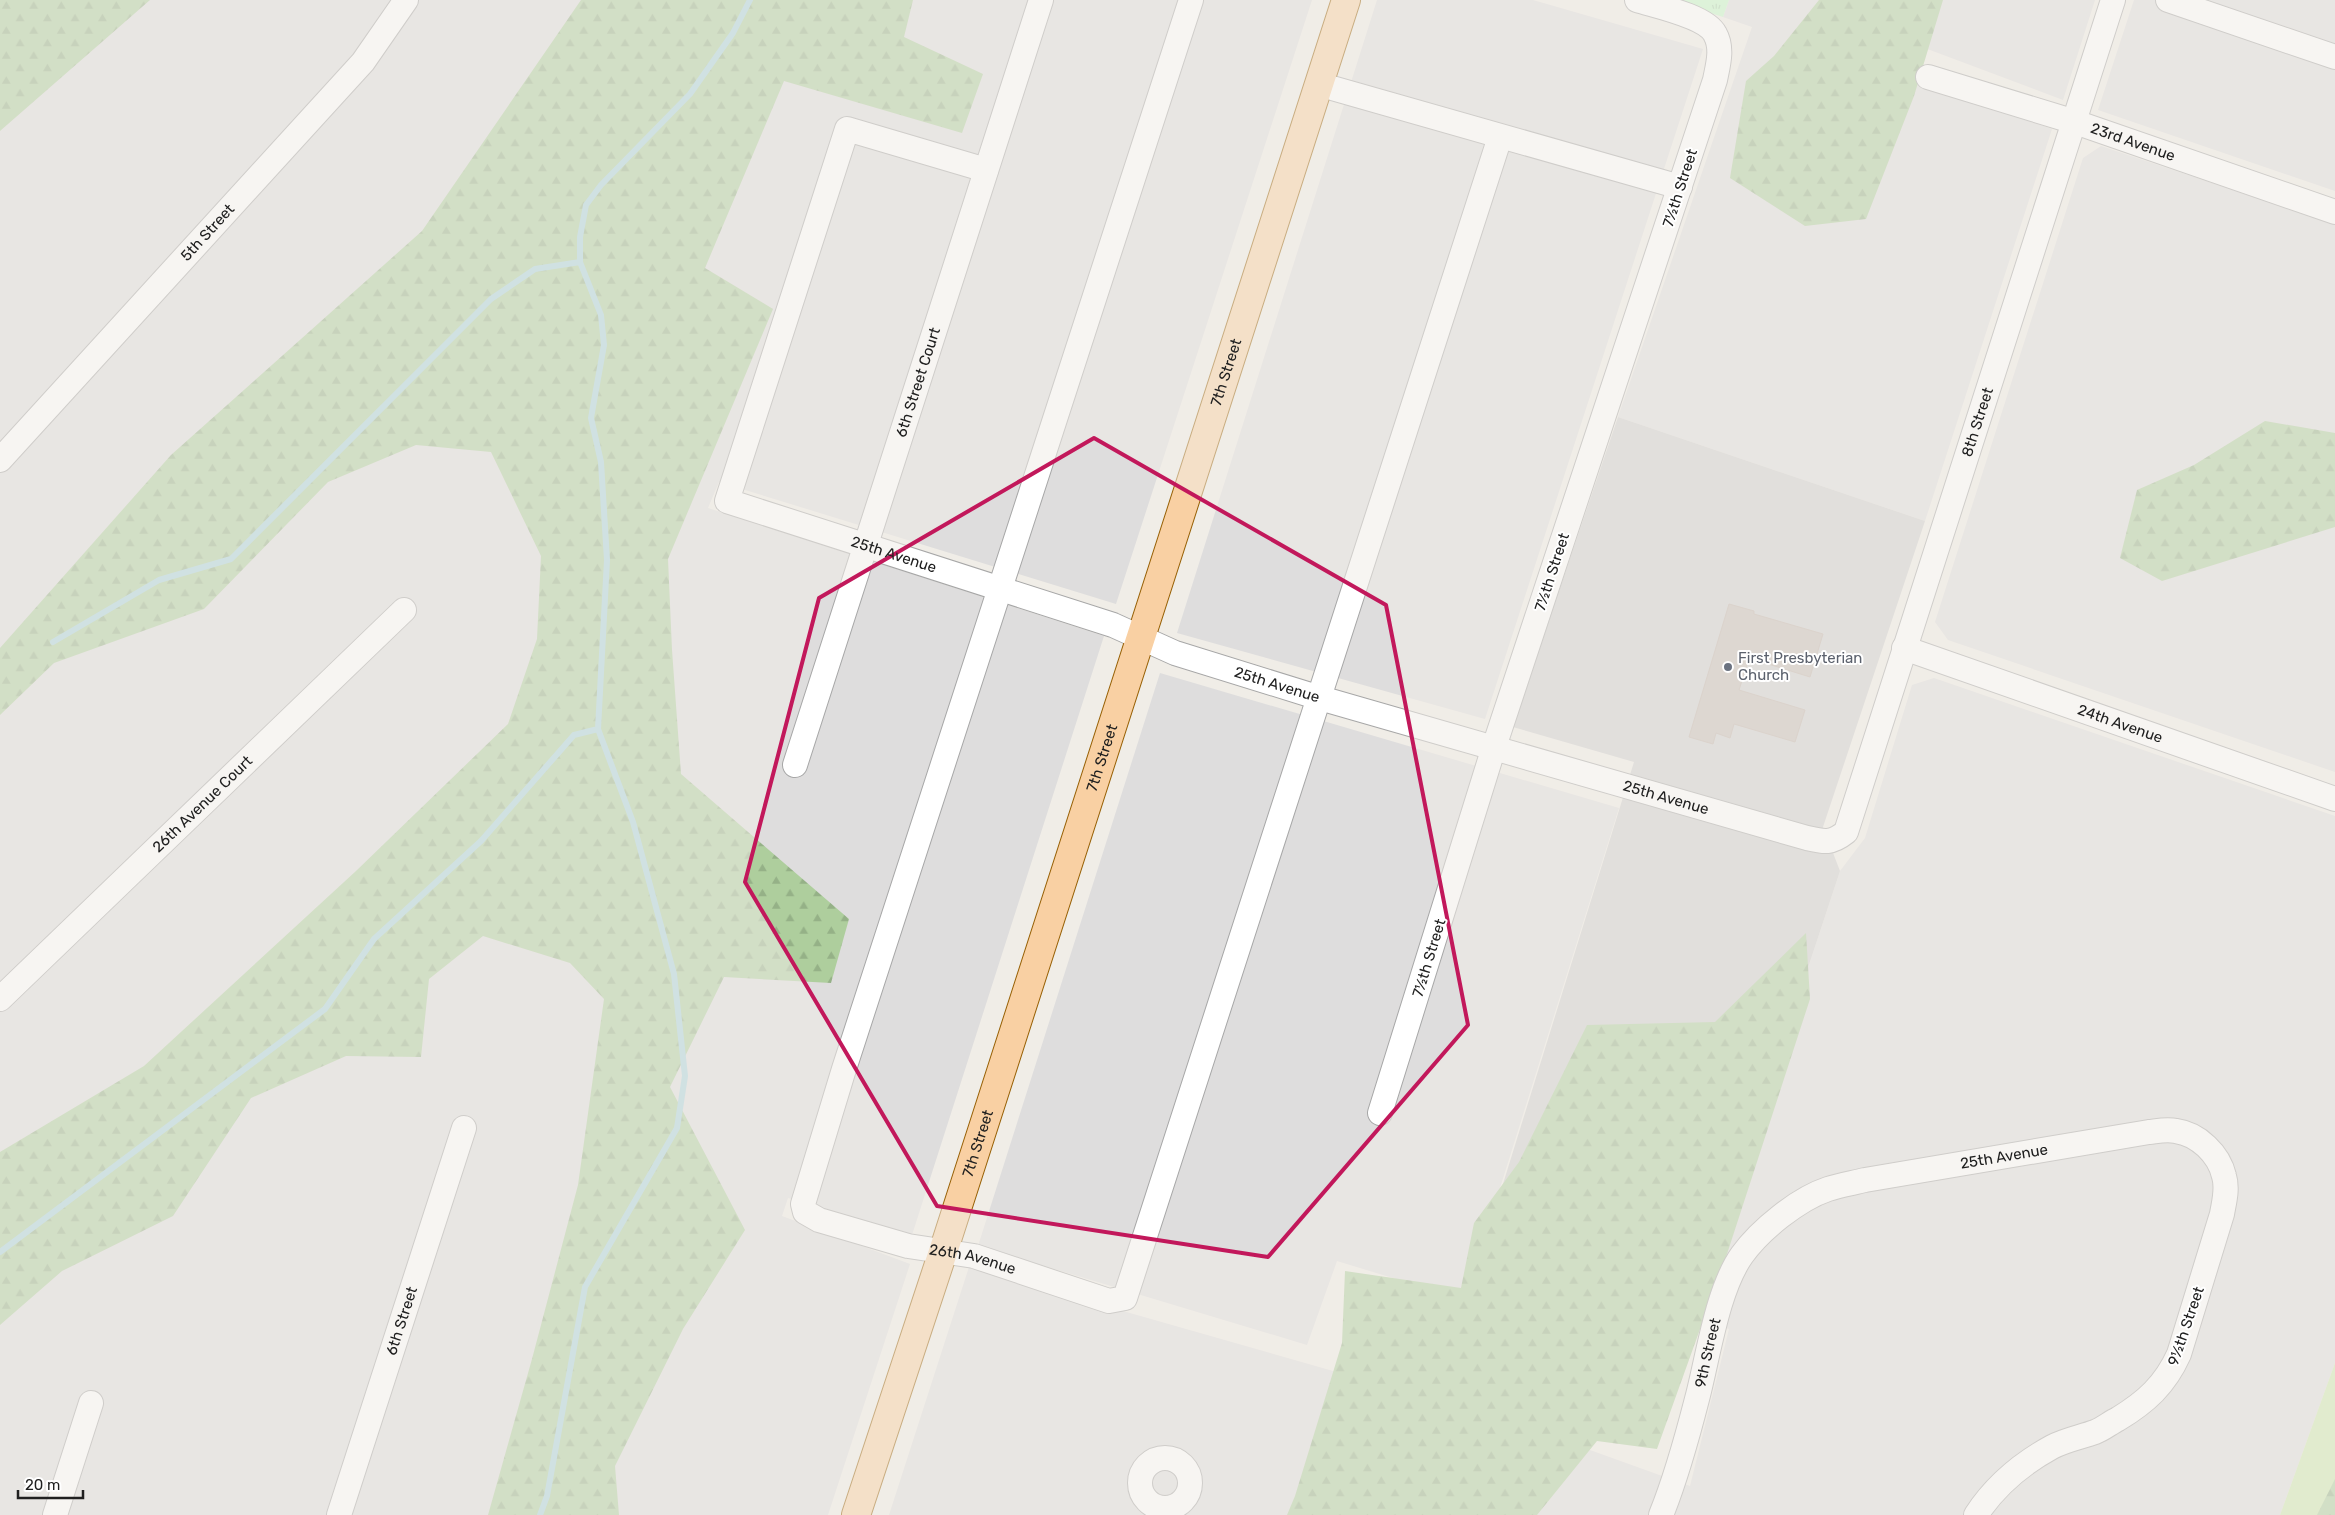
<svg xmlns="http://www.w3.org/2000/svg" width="2335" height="1515" font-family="Rubik,sans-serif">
<defs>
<pattern id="forest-firs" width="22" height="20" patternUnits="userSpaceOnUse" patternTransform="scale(1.25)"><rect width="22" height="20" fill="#aece9d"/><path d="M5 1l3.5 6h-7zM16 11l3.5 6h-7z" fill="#95b187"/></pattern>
<pattern id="park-tufts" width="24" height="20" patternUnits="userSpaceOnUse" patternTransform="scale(1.25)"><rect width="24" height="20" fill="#c6f8c8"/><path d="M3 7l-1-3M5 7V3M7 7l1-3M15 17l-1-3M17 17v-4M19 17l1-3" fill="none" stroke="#aad4ac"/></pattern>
</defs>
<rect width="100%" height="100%" fill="#f0ede7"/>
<path fill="#dedddd" d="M0,0H1312L1116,604L719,482L708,508L1104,636L912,1235L788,1198L782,1216L910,1264L828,1515H0Z
M1377,0H1533L1703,49L1485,719L1177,633Z
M1729,0H2095L2063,100L1930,50L1909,46L1900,75L2052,129L1925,521L1618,417L1752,27L1723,17Z
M2134,0H2335V191L2098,110Z
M2101,146L2335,224V772L1948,640L1935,622L2083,158Z
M1160,673L1619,808L1465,1300L1337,1261L1307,1345L978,1246Z
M1934,678L2335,816V1363L2280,1515H889L969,1267L1515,1423L1690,1486L1729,1329L1693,1316L1840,871L1865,838L1912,685Z"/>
<path fill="#cecece" d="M1618,417L1925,521L1823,827L1840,871L1693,1316L1484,1245L1634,762L1513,727Z"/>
<path fill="#cee8af" d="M2335,1363V1515H2280Z"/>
<path fill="url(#forest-firs)" d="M0,0H150L0,131Z
M581,0H913L904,37L983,74L962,133L784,81L705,268L773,309L668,559L672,650L681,774L849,919L831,983L724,977L670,1087L745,1230L683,1329L615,1466L619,1515H488L532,1359L578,1185L604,999L570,963L483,936L429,979L421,1057L346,1056L251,1098L173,1216L62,1271L0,1325V1152L144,1066L356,871L508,724L537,639L541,556L491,452L416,445L328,482L204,609L54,663L0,715V648L171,455L422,231Z
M1819,0H1943L1914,96L1866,219L1805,226L1730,178L1746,81L1774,56Z
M2265,421L2335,433V527L2162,581L2120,558L2137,490L2194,465Z
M1806,933L1810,999L1727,1254L1657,1449L1597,1441L1537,1515H1287L1295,1496L1342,1343L1345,1271L1461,1288L1474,1223L1519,1162L1587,1025L1715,1022Z
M2335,1479V1515H2317Z"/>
<path fill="url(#park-tufts)" d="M1669,0H1729L1723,17Z"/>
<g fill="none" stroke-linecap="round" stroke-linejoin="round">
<path stroke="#a9d3dc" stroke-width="6" d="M53,642L159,580L231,559L491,299L535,269L580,262
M0,1252L325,1009L374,939L481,841L574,735L598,729
M540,1515L547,1496L585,1287L677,1128L685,1076L674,974L633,822L598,729L607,560L601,462L591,418L604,345L601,315L580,262V237L586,205L601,185L690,94L733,33L750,0"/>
</g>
<path fill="#c5bcb6" stroke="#c1b3aa" d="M1729,604L1754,611V614L1823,634L1810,677L1749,658L1739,690L1805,710L1795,742L1734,724L1730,738L1716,733L1713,744L1689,737Z"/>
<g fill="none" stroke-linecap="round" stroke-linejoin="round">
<g stroke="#a7a7a7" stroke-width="26">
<g id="minor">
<path id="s1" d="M1191,0L844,1069L803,1204L805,1212L819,1220L908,1246L974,1256L1109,1301L1125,1298L1500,137"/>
<path d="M2168,0L2335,57"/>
<path id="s2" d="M1928,77L2075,122L2335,212"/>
<path d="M1318,84L1680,187"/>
<path id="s3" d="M986,170L847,129L727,501L1113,625L1175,653L1320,698L1807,838C1824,842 1831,844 1846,832L2113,0"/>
<path id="s4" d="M0,460L363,62L406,0"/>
<path id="s5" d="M1904,648L2335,799"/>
<path id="s6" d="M795,765L1041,0"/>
<path id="s7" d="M0,999L404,610"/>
<path d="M1380,1113L1494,747L1715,80C1718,65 1723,48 1715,34C1706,16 1656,6 1637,0"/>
<circle cx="1165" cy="1483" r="25"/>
<path d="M55,1515L91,1403"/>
<path id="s8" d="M339,1515L464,1128"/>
<path id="s9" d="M1661,1515C1676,1478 1687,1438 1697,1399C1708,1358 1717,1290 1742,1255C1760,1230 1798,1199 1828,1189C1840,1185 1853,1183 1865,1180L2149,1132C2158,1131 2167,1129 2176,1131C2198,1134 2219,1154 2224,1176C2228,1189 2224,1202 2222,1214L2179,1354C2165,1385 2146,1402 2118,1419C2110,1423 2103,1429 2095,1432C2081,1437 2065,1440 2052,1447C2021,1464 1995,1486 1976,1515"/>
</g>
</g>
<g stroke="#976005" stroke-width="30">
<g id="major">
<path id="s10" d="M856,1515L943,1252L1346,0"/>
</g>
</g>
<use href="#minor" stroke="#fff" stroke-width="24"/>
<use href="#major" stroke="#f9d0a3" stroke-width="28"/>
</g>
<path d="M0 0H2335V1515H0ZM1094,438L1386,605L1468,1025L1268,1257L937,1206L745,882L819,598Z" fill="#f0ede7" fill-opacity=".55" fill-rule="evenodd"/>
<path fill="none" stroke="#c2185b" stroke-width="4" stroke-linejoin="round" d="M1094,438L1386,605L1468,1025L1268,1257L937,1206L745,882L819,598Z"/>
<circle fill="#6b7280" stroke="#fff" stroke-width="2" cx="1728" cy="667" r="5"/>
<g text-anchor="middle" stroke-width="4" stroke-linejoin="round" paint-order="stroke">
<g font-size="15" fill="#202020" stroke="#fff">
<text dy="5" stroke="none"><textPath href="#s2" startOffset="215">23rd Avenue</textPath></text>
<text transform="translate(1680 188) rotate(-72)" y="5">7½th Street</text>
<text dy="5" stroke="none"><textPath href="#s4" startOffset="308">5th Street</textPath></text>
<text dy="5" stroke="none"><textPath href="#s10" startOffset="1201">7th Street</textPath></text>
<text dy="5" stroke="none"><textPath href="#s6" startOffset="402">6th Street Court</textPath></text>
<text dy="5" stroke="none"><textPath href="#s3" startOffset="2140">8th Street</textPath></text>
<text dy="5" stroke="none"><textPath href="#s3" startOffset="711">25th Avenue</textPath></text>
<text transform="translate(1552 572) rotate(-72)" y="5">7½th Street</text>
<text dy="5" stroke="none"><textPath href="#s3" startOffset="1116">25th Avenue</textPath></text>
<text dy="5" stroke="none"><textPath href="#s5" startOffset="229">24th Avenue</textPath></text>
<text dy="5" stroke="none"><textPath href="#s10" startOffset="796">7th Street</textPath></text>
<text dy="5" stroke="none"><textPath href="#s3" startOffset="1521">25th Avenue</textPath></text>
<text dy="5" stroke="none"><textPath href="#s7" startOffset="281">26th Avenue Court</textPath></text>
<text transform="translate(1429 958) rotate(-73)" y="5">7½th Street</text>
<text dy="5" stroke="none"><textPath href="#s10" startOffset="391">7th Street</textPath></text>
<text dy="5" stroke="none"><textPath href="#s9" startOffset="562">25th Avenue</textPath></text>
<text dy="5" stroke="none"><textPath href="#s1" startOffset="1448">26th Avenue</textPath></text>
<text dy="5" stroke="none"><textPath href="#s8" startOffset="204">6th Street</textPath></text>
<text transform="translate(2186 1326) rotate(-71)" y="5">9½th Street</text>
<text dy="5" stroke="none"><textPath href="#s9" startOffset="169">9th Street</textPath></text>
</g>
<g font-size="15" fill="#5b616d" stroke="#fff" text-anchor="start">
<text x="1738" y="663">First Presbyterian<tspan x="1738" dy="17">Church</tspan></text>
</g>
</g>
<path d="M18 1490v8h65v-8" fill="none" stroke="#202020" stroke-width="2.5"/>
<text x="25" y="1490" font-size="15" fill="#202020" stroke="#ffffff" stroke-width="4" paint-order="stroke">20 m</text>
</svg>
